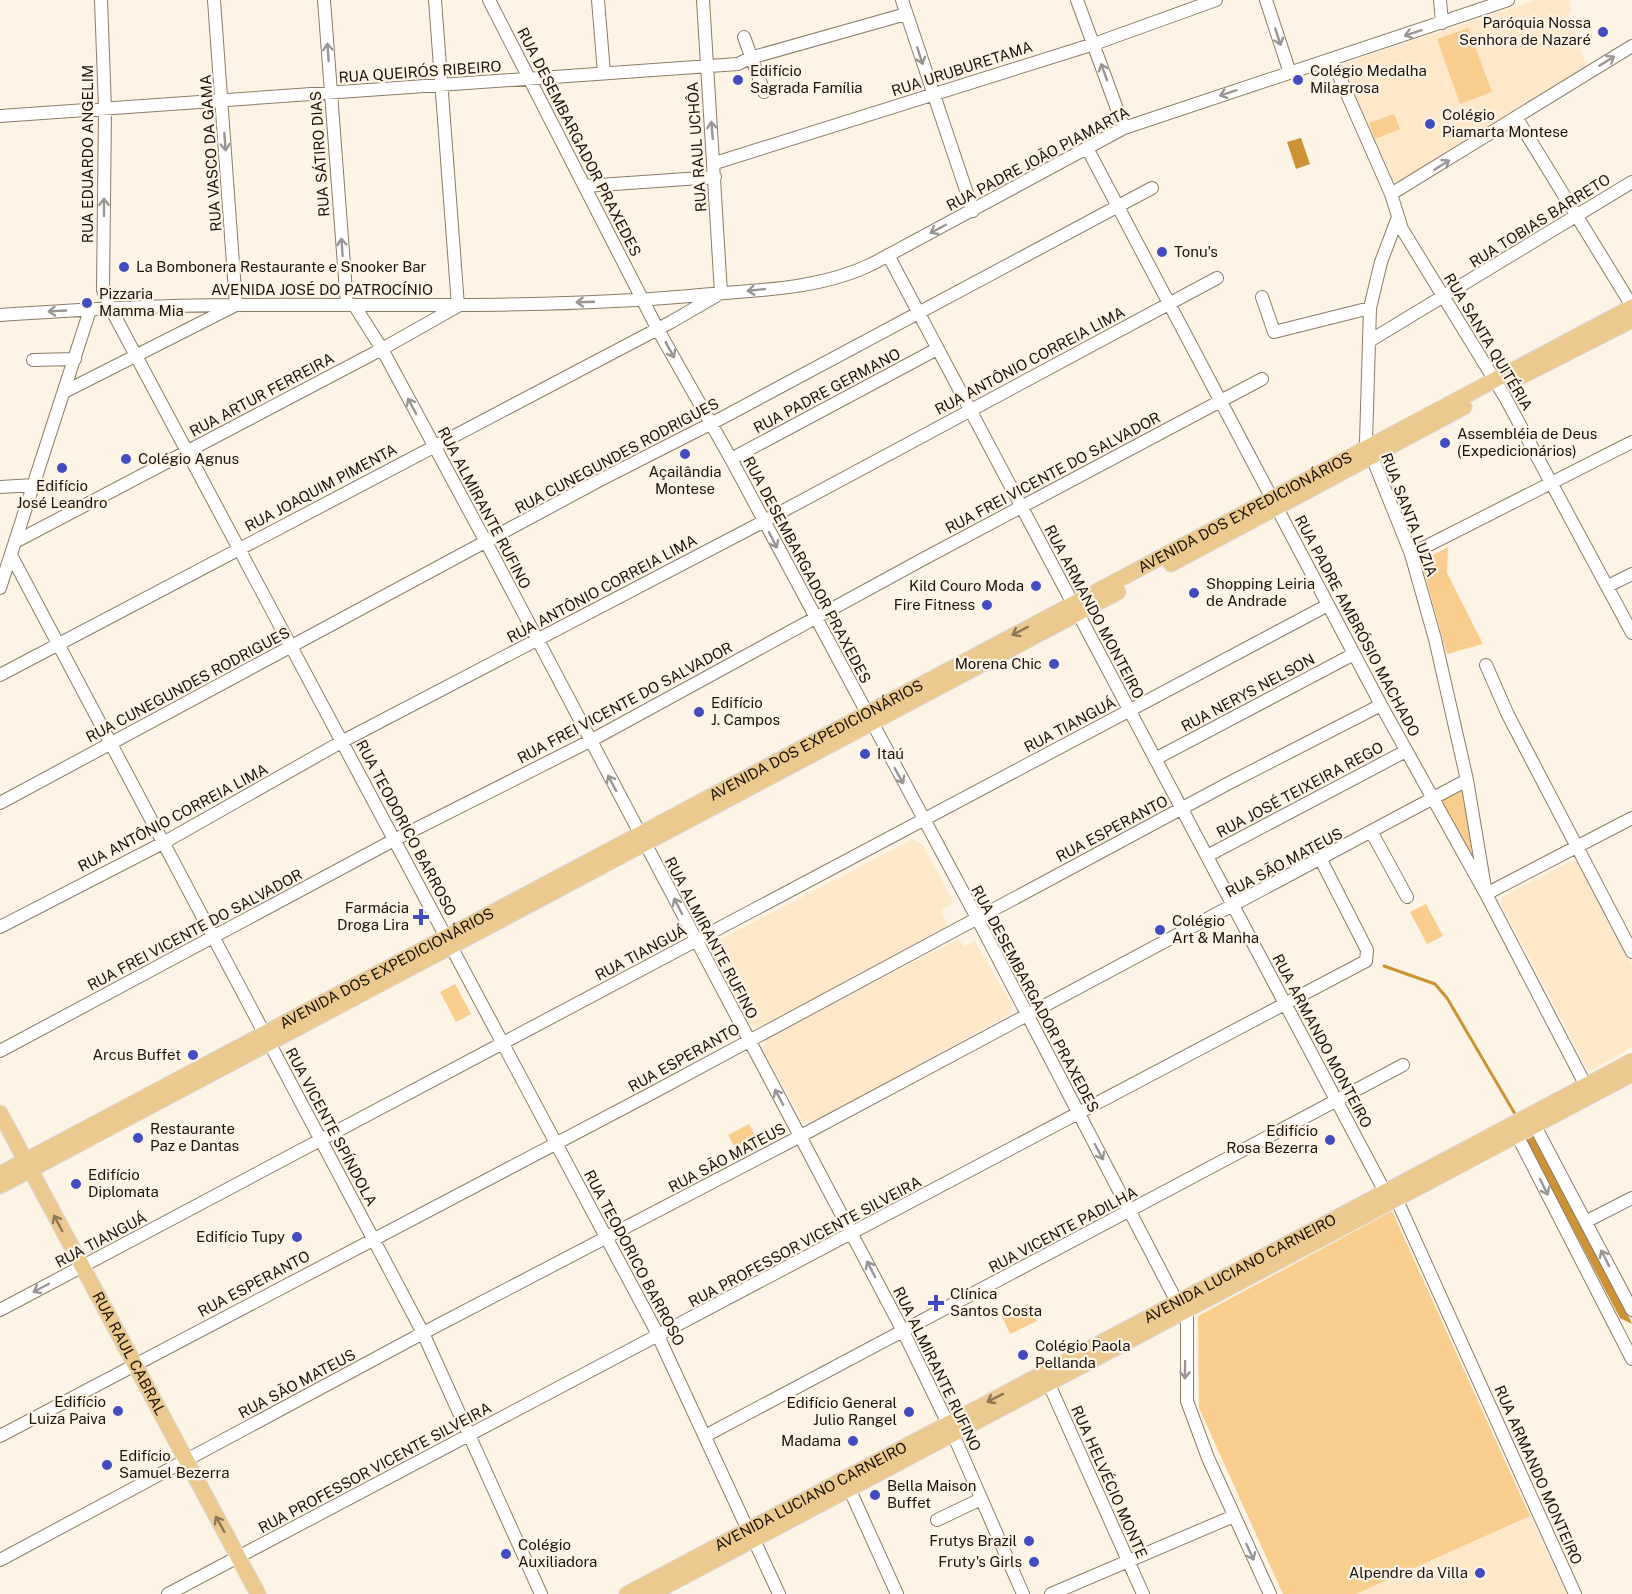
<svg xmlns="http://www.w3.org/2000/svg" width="1632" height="1594" font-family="'Public Sans',sans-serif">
<rect width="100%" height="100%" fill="#fef4e5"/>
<path fill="#fee8c9" d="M1536,0H1569L1572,11L1568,12L1586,66L1397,183L1393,182L1343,67L1345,63Z
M913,839L922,844L954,902L941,910L949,928L757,1028L749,1023L711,950L712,944Z
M1573,860L1579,863L1632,966V1047L1589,1072L1501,904L1503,896Z
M959,939L964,947L975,941L1012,1005V1013L814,1122H803L763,1050L766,1038Z
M1530,1516L1567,1594H1356Z"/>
<path fill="#f8cd8d" d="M1468,28L1492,92L1460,104L1437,39Z
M1394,114L1400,129L1375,139L1369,123Z
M1448,547L1447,573L1483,644L1447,654L1422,565L1424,560Z
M1463,790L1466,791L1472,857L1441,801Z
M1426,904L1443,936L1427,944L1410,912Z
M455,984L471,1014L456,1022L440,992Z
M749,1124L758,1142L738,1153L728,1135Z
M1392,1211L1530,1516L1356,1594H1283L1199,1408L1198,1316Z
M1028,1304L1037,1321L1010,1334L1002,1316Z"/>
<path fill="#cb9333" d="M1301,138L1310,164L1296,169L1287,142Z
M1534,1136L1628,1315L1632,1324L1620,1318L1526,1140Z"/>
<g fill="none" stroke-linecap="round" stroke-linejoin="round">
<path stroke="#cb9333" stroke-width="3" d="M1384,966L1435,984L1447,998L1515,1114"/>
<g stroke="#8b7c66" stroke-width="14">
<path id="minor" d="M101,0L105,109L103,290L110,307L654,1327L748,1530
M324,0L347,305
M489,0L657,328L731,459L977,918L1177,1302L1187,1311V1401L1208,1458L1270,1594
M598,0L604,73
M902,0L973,211
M1077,0L1124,128
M1266,0L1290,73
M1440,0L1442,23
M744,37L764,92
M1332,60L1391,194L1402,229L1505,397L1632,633
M0,116L738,64L750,58L906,14
M1516,117L1632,306
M1087,148L1381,705L1486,894L1586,1086
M715,163L1094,44L1216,0
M585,186L715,177
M1391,194L1632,46
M1398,217L1381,262L1370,308L1366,442L1411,554L1435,639L1467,780L1486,894L1632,818
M888,255L1385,1192L1396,1198L1575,1594
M1262,297L1274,332L1370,308
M354,305L382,349L486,542L903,1331L953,1434L1023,1594
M0,315C79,310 157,305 236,305C387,304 539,309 690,296C749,290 817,291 872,264L1124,128L1508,0
M1371,340L1632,182
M33,360L75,359
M66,391L236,305L214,0
M731,459L937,349
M0,487L34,485
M15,542L382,349L458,306L435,0
M1411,554L1632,442
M11,555L423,1333L541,1594
M1608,586L1632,574
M0,588L90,310
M1486,665L1508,715L1632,952
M0,675L671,322L721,293L703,0
M1155,759L1354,654
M0,803L600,480L720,419L1152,188
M1372,833L1407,897
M1207,856L1406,751
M0,927L163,843L343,741L755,526L1217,278
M0,1051L394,840L590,741L927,557L1262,379
M1535,1126L1632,1310
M1517,1135L1632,1359
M1587,1221L1632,1198
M0,1310L1328,605
M1048,1382L1143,1594
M0,1436L654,1092L1229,783L1381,705
M705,1436L1403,1065
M849,1488L897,1594
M937,1520L981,1499
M754,1540L779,1594
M0,1560L423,1333L795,1139L1467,780
M168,1594L1366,961L1367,950L1321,860
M1051,1594L1234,1516"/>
</g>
<g stroke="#dad9d8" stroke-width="17">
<g id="major">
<path d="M1520,377L1632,320"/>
<path d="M1171,564L1464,407"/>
<path id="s1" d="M0,1113L258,1594"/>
<path id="s2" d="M0,1174L1632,307"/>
<path d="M0,1186L1118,592"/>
<path id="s3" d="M627,1594L1632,1061"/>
<path d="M651,1594L1632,1074"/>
</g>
</g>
<use href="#minor" stroke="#fff" stroke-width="12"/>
<use href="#major" stroke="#ecc98e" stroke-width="15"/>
</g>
<defs><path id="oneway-shaft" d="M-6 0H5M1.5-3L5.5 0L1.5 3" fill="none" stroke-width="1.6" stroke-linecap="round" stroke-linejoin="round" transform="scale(1.5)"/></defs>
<g stroke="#989592">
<use href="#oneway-shaft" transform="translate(1413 33) rotate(162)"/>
<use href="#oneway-shaft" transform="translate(1278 37) rotate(72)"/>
<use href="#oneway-shaft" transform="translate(328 52) rotate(-94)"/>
<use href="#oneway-shaft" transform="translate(920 56) rotate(72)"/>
<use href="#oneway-shaft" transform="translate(1607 61) rotate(-32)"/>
<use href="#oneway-shaft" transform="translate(1104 72) rotate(-110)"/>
<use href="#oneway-shaft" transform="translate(1228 93) rotate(162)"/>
<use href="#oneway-shaft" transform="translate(712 130) rotate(-95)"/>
<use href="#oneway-shaft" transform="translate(225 142) rotate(86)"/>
<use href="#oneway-shaft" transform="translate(1442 165) rotate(-32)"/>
<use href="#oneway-shaft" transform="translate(104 207) rotate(-90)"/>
<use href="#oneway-shaft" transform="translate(938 229) rotate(152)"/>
<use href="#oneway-shaft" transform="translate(342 247) rotate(-94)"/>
<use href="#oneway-shaft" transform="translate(756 290) rotate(174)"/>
<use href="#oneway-shaft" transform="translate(585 302) rotate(178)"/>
<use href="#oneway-shaft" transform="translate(57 311) rotate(177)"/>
<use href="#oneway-shaft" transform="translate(670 350) rotate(61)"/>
<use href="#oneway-shaft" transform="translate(412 406) rotate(-118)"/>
<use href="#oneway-shaft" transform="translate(773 540) rotate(63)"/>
<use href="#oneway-shaft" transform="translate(899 776) rotate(61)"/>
<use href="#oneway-shaft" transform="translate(612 783) rotate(-118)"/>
<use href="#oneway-shaft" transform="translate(678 906) rotate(-117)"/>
<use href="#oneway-shaft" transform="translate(779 1097) rotate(-118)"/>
<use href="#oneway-shaft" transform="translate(1099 1152) rotate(62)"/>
<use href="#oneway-shaft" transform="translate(1544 1187) rotate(63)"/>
<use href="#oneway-shaft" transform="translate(1605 1258) rotate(-117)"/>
<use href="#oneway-shaft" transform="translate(871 1269) rotate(-117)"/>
<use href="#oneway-shaft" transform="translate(41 1288) rotate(152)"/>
<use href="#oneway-shaft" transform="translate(1185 1370) rotate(91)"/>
<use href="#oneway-shaft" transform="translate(1250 1552) rotate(65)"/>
</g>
<g stroke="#8e7854">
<use href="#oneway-shaft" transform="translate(1020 631) rotate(152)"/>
<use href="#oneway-shaft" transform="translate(58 1223) rotate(-118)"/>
<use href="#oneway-shaft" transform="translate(995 1398) rotate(153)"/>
<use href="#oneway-shaft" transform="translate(220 1524) rotate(-119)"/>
</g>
<g fill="#414cc0" stroke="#fef4e5" stroke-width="2">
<circle cx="1603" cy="32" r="6"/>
<circle cx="738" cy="80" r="6"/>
<circle cx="1298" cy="80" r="6"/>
<circle cx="1430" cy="124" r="6"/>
<circle cx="1162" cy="252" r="6"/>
<circle cx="124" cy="267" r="6"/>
<circle cx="87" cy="303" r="6"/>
<circle cx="1445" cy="443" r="6"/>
<circle cx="685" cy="454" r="6"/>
<circle cx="126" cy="459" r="6"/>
<circle cx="62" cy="468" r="6"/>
<circle cx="1036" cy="586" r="6"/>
<circle cx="1194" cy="593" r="6"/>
<circle cx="987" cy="605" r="6"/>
<circle cx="1054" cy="664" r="6"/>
<circle cx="699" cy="712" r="6"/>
<circle cx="865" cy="754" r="6"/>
<path d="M418 908h6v6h6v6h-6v6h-6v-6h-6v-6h6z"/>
<circle cx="1160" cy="930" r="6"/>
<circle cx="193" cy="1055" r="6"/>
<circle cx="138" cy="1138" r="6"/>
<circle cx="1330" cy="1140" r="6"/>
<circle cx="76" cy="1184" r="6"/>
<circle cx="297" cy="1237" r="6"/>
<path d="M933 1294h6v6h6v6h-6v6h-6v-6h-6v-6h6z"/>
<circle cx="1023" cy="1355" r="6"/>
<circle cx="118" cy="1411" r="6"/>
<circle cx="909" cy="1412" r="6"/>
<circle cx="853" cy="1441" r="6"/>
<circle cx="107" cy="1465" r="6"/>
<circle cx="875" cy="1495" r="6"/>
<circle cx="1029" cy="1541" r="6"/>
<circle cx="506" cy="1554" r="6"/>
<circle cx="1034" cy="1562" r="6"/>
<circle cx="1480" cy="1573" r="6"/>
</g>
<g text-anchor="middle" stroke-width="4.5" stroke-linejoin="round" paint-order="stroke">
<g font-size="15" fill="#1a140c" stroke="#fef4e5" text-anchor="start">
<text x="1591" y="28" text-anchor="end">Paróquia Nossa<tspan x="1591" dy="17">Senhora de Nazaré</tspan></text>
<text x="750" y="76">Edifício<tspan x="750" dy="17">Sagrada Família</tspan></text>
<text x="1310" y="76">Colégio Medalha<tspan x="1310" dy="17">Milagrosa</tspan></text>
<text x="1442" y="120">Colégio<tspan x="1442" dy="17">Piamarta Montese</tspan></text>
<text x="1174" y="257">Tonu's</text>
<text x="136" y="272">La Bombonera Restaurante e Snooker Bar</text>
<text x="99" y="299">Pizzaria<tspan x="99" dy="17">Mamma Mia</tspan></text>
<text x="1457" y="439">Assembléia de Deus<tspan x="1457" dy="17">(Expedicionários)</tspan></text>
<text x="138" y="464">Colégio Agnus</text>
<text x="685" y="477" text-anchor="middle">Açailândia<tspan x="685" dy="17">Montese</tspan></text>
<text x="62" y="491" text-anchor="middle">Edifício<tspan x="62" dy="17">José Leandro</tspan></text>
<text x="1206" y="589">Shopping Leiria<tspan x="1206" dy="17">de Andrade</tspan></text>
<text x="1024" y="591" text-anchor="end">Kild Couro Moda</text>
<text x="975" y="610" text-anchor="end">Fire Fitness</text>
<text x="1042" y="669" text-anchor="end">Morena Chic</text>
<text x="711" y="708">Edifício<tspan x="711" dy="17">J. Campos</tspan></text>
<text x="877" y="759">Itaú</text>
<text x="409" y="913" text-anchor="end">Farmácia<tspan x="409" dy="17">Droga Lira</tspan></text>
<text x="1172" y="926">Colégio<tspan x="1172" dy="17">Art &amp; Manha</tspan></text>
<text x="181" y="1060" text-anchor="end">Arcus Buffet</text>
<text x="150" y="1134">Restaurante<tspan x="150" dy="17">Paz e Dantas</tspan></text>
<text x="1318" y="1136" text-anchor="end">Edifício<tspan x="1318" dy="17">Rosa Bezerra</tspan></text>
<text x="88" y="1180">Edifício<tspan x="88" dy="17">Diplomata</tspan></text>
<text x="285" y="1242" text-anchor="end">Edifício Tupy</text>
<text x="950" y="1299">Clínica<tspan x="950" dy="17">Santos Costa</tspan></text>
<text x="1035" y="1351">Colégio Paola<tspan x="1035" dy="17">Pellanda</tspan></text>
<text x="106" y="1407" text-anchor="end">Edifício<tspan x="106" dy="17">Luiza Paiva</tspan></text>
<text x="897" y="1408" text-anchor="end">Edifício General<tspan x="897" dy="17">Julio Rangel</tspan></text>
<text x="841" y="1446" text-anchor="end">Madama</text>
<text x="119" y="1461">Edifício<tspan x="119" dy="17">Samuel Bezerra</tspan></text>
<text x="887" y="1491">Bella Maison<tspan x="887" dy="17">Buffet</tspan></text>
<text x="1017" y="1546" text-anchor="end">Frutys Brazil</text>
<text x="518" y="1550">Colégio<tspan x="518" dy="17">Auxiliadora</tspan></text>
<text x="1022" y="1567" text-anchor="end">Fruty's Girls</text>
<text x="1468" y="1578" text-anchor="end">Alpendre da Villa</text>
</g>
<g font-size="15" fill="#1a140c" stroke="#fef4e5">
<text transform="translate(962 69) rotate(-18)" y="5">RUA URUBURETAMA</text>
<text transform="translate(420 72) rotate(-4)" y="5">RUA QUEIRÓS RIBEIRO</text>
<text transform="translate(579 142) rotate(63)" y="5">RUA DESEMBARGADOR PRAXEDES</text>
<text transform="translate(697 147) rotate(-94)" y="5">RUA RAUL UCHÔA</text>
<text transform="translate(211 153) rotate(-94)" y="5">RUA VASCO DA GAMA</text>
<text transform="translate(88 154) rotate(-90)" y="5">RUA EDUARDO ANGELIM</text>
<text transform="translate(320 154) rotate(-94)" y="5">RUA SÁTIRO DIAS</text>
<text transform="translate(1038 159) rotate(-28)" y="5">RUA PADRE JOÃO PIAMARTA</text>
<text transform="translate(1540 221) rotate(-32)" y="5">RUA TOBIAS BARRETO</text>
<text x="322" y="295">AVENIDA JOSÉ DO PATROCÍNIO</text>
<text transform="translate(1488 342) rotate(59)" y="5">RUA SANTA QUITÉRIA</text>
<text transform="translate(1030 361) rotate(-28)" y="5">RUA ANTÔNIO CORREIA LIMA</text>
<text transform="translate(827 391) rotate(-28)" y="5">RUA PADRE GERMANO</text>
<text transform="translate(262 395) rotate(-28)" y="5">RUA ARTUR FERREIRA</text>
<text transform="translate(617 456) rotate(-28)" y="5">RUA CUNEGUNDES RODRIGUES</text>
<text transform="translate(1053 473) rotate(-28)" y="5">RUA FREI VICENTE DO SALVADOR</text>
<text transform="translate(321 488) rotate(-28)" y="5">RUA JOAQUIM PIMENTA</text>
<text transform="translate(484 508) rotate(62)" y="5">RUA ALMIRANTE RUFINO</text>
<text dy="5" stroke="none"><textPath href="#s2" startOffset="1410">AVENIDA DOS EXPEDICIONÁRIOS</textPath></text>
<text transform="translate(1409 515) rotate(69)" y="5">RUA SANTA LUZIA</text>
<text transform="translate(807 570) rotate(62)" y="5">RUA DESEMBARGADOR PRAXEDES</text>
<text transform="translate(602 589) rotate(-28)" y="5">RUA ANTÔNIO CORREIA LIMA</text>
<text transform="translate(1094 612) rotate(62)" y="5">RUA ARMANDO MONTEIRO</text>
<text transform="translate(1357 626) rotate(62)" y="5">RUA PADRE AMBRÓSIO MACHADO</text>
<text transform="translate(188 685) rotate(-28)" y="5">RUA CUNEGUNDES RODRIGUES</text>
<text transform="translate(1248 693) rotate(-28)" y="5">RUA NERYS NELSON</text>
<text transform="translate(625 703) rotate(-28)" y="5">RUA FREI VICENTE DO SALVADOR</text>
<text transform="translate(1070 725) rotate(-28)" y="5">RUA TIANGUÁ</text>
<text dy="5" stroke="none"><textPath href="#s2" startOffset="924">AVENIDA DOS EXPEDICIONÁRIOS</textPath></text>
<text transform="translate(1300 790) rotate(-28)" y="5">RUA JOSÉ TEIXEIRA REGO</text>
<text transform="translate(173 818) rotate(-28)" y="5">RUA ANTÔNIO CORREIA LIMA</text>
<text transform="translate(406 828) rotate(62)" y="5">RUA TEODORICO BARROSO</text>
<text transform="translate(1112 829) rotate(-28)" y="5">RUA ESPERANTO</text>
<text transform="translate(1284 863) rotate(-28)" y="5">RUA SÃO MATEUS</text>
<text transform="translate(195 930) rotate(-28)" y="5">RUA FREI VICENTE DO SALVADOR</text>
<text transform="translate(711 938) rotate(62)" y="5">RUA ALMIRANTE RUFINO</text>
<text transform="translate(641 953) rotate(-28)" y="5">RUA TIANGUÁ</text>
<text dy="5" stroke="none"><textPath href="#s2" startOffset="438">AVENIDA DOS EXPEDICIONÁRIOS</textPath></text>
<text transform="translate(1035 999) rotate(62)" y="5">RUA DESEMBARGADOR PRAXEDES</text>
<text transform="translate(1322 1041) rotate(62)" y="5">RUA ARMANDO MONTEIRO</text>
<text transform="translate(684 1058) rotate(-29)" y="5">RUA ESPERANTO</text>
<text transform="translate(331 1127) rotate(62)" y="5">RUA VICENTE SPÍNDOLA</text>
<text transform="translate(727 1158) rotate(-28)" y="5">RUA SÃO MATEUS</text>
<text transform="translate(1063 1230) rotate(-28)" y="5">RUA VICENTE PADILHA</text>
<text transform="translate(101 1240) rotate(-28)" y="5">RUA TIANGUÁ</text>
<text transform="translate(805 1242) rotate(-28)" y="5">RUA PROFESSOR VICENTE SILVEIRA</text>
<text transform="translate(634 1258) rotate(62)" y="5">RUA TEODORICO BARROSO</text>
<text dy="5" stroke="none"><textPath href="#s3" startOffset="694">AVENIDA LUCIANO CARNEIRO</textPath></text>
<text transform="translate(254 1284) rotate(-28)" y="5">RUA ESPERANTO</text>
<text dy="5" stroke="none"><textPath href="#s1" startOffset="273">RUA RAUL CABRAL</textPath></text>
<text transform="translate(937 1369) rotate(64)" y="5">RUA ALMIRANTE RUFINO</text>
<text transform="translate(297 1384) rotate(-28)" y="5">RUA SÃO MATEUS</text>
<text transform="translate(375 1468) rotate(-28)" y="5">RUA PROFESSOR VICENTE SILVEIRA</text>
<text transform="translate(1538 1475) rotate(66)" y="5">RUA ARMANDO MONTEIRO</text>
<text transform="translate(1109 1482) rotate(66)" y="5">RUA HELVÉCIO MONTE</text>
<text dy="5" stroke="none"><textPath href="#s3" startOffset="208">AVENIDA LUCIANO CARNEIRO</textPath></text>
</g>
</g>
</svg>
